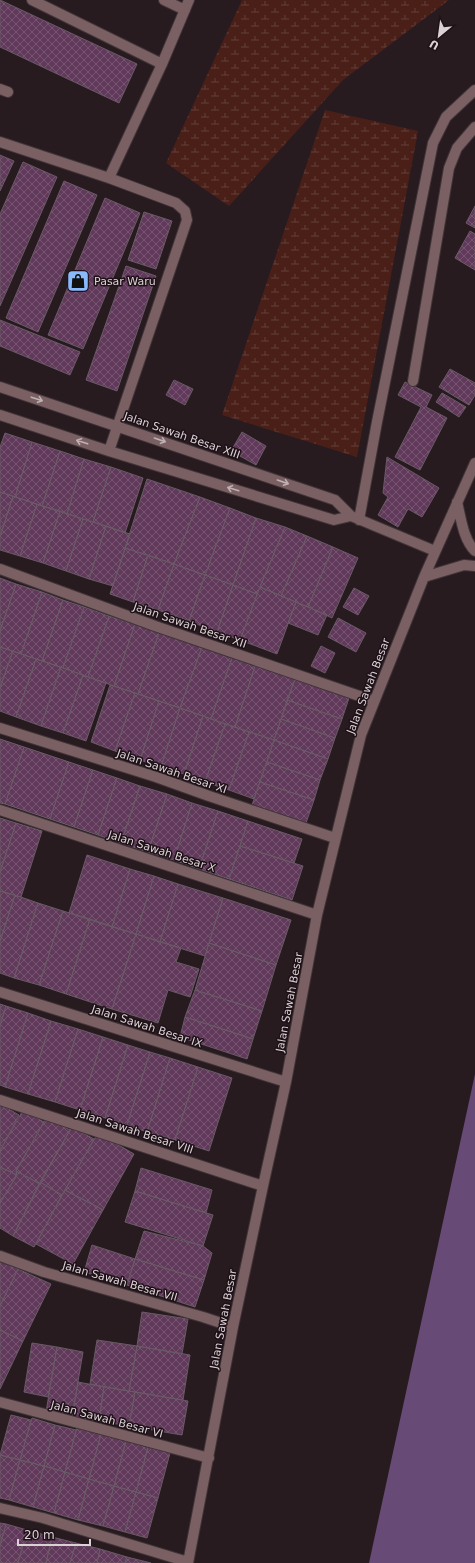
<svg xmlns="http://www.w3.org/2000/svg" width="475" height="1563" font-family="'DejaVu Sans',sans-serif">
<defs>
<pattern id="wetland-marsh" width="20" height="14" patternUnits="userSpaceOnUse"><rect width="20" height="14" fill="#491f18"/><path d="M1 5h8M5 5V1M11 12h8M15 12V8" fill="none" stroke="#633f39"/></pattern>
<pattern id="building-cross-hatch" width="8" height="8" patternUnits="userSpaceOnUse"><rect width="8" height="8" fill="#61395b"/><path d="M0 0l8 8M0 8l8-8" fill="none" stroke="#775572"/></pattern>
</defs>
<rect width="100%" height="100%" fill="#281b20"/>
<path fill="url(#wetland-marsh)" d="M242,0H449L343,80L229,206L166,163Z
M325,110L418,131L357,457L222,415Z"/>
<path fill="#674b76" d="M475,1074V1563H369Z"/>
<path fill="url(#building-cross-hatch)" stroke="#685b65" d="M0,0L137,64L119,103L0,47Z
M0,155L14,161L0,191Z
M23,162L57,177L0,306V214Z
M64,181L97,195L38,332L6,318Z
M105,198L140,213L83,349L48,335Z
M475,206V228L466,223Z
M144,212L172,221L156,269L128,260Z
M470,231L475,234V270L455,258Z
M126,266L156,276L117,391L86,380Z
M0,320L80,352L70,375L0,346Z
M450,369L475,383V395L469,405L439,387Z
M174,380L193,389L185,405L166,395Z
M405,382L432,395L426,407L447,418L420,470L395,457L421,407L398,395Z
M442,393L466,407L459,417L436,402Z
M242,432L266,446L256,465L231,451Z
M5,433L32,442L15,497L0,492V447Z
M32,442L60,451L42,506L15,497Z
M60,451L84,459L67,514L42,506Z
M387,457L439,488L422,517L408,509L398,527L378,515L388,497L383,493Z
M84,459L111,467L93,522L67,514Z
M111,467L143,478L125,533L93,522Z
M147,479L200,497L174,564L125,548Z
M0,492L13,496L0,537Z
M13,496L37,504L20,556L0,550V537Z
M200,497L230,508L205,575L174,564Z
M37,504L60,511L43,563L20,556Z
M230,508L256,518L233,585L205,575Z
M60,511L83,519L66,571L43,563Z
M256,518L285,527L257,594L233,585Z
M83,519L106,526L89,579L66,571Z
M106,526L130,534L113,586L89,579Z
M285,527L307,536L281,596L260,587Z
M307,536L333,547L308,607L281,596Z
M333,547L358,558L332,618L308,607Z
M125,548L148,555L133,602L110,594Z
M148,555L174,564L158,610L133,602Z
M174,564L205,575L189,621L158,610Z
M205,575L233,585L217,632L189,621Z
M0,578L16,584L0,631Z
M16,584L42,592L21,654L0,647V631Z
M233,585L257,594L240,640L217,632Z
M260,587L296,602L277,654L240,640Z
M354,588L369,596L358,615L343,607Z
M42,592L63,600L42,661L21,654Z
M63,600L84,607L63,668L42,661Z
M296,602L327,615L318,635L288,623Z
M84,607L109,616L88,677L63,668Z
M109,616L135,624L114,686L88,677Z
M338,618L366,633L356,652L328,637Z
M135,624L159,633L138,694L114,686Z
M159,633L202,647L180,708L138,694Z
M321,646L335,653L325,673L311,666Z
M0,647L13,651L0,688Z
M202,647L232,658L211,719L180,708Z
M13,651L36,659L16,717L0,711V688Z
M232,658L255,666L235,727L211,719Z
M36,659L61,667L41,726L16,717Z
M255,666L295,679L274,740L235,727Z
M61,667L83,675L63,733L41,726Z
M83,675L106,683L86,741L63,733Z
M295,679L349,698L342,719L287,700Z
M110,685L135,693L115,751L91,742Z
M135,693L159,701L140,760L115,751Z
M287,700L342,719L335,738L281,719Z
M159,701L180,708L161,767L140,760Z
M180,708L203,716L184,774L161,767Z
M203,716L225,724L205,782L184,774Z
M281,719L335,738L328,759L274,740Z
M225,724L249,732L229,790L205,782Z
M249,732L274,740L254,799L229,790Z
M0,739L24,747L5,804L0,803Z
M274,740L328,759L320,780L267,762Z
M24,747L69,762L50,819L5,804Z
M69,762L93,770L74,827L50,819Z
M267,762L320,780L314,800L260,782Z
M93,770L117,778L98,835L74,827Z
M117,778L140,786L121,843L98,835Z
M260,782L314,800L306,823L252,805Z
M140,786L167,794L148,852L121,843Z
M167,794L192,803L174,860L148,852Z
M192,803L218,811L199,869L174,860Z
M218,811L248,821L229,879L199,869Z
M0,818L16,823L0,872Z
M248,821L302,839L294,863L240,846Z
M16,823L42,831L21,897L0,891V872Z
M240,846L303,866L292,900L229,879Z
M87,855L130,869L112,927L69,913Z
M130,869L154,876L136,934L112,927Z
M154,876L178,884L160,942L136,934Z
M178,884L223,898L205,956L160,942Z
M0,891L15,895L0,941Z
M15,895L38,903L14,978L0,973V942Z
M223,898L291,920L276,965L209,943Z
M38,903L63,911L39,985L14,978Z
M63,911L90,919L66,994L39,985Z
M90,919L136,934L112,1009L66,994Z
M136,934L181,948L176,962L199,969L190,997L168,990L158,1023L112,1009Z
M209,943L276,965L262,1011L195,990Z
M195,990L262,1011L253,1039L185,1017Z
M0,1004L6,1006L0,1026Z
M6,1006L28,1013L5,1087L0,1085V1026Z
M28,1013L51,1021L28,1094L5,1087Z
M185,1017L253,1039L247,1059L180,1037Z
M51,1021L78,1029L55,1102L28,1094Z
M78,1029L103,1037L80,1110L55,1102Z
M103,1037L128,1045L105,1118L80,1110Z
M128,1045L150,1052L127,1125L105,1118Z
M150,1052L170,1058L147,1132L127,1125Z
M170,1058L198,1067L175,1140L147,1132Z
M198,1067L232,1078L209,1151L175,1140Z
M0,1104L19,1115L0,1151Z
M23,1110L44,1122L16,1171L17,1175L0,1167V1151Z
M46,1117L70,1130L40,1184L16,1171L44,1122Z
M72,1127L94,1139L62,1195L40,1182Z
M98,1133L134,1154L103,1210L65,1190Z
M0,1167L17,1175L0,1203Z
M141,1168L212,1190L206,1213L135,1191Z
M16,1171L40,1184L13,1236L0,1228V1203L17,1175Z
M40,1182L62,1195L34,1247L13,1236Z
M65,1190L103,1210L73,1264L36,1244Z
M135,1191L213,1215L203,1246L125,1222Z
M144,1231L203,1246L212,1253L204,1280L135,1259Z
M92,1245L135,1259L127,1285L84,1272Z
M135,1259L204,1280L195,1307L127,1285Z
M0,1260L18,1269L0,1306Z
M18,1269L51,1284L23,1341L0,1330V1306Z
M142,1312L188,1319L182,1354L137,1346Z
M0,1330L23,1341L0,1389Z
M97,1340L137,1346L129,1391L90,1384Z
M32,1343L57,1347L48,1397L24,1392Z
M137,1346L190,1355L183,1400L129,1391Z
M57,1347L83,1352L72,1417L46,1412Z
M78,1382L104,1387L99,1421L72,1417Z
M104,1387L135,1392L129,1426L99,1421Z
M135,1392L188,1401L182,1435L129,1426Z
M11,1415L31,1420L20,1460L0,1455Z
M32,1418L55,1425L44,1466L20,1460Z
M55,1425L76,1430L65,1472L44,1466Z
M77,1428L101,1434L89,1479L65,1472Z
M101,1434L126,1441L114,1486L89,1479Z
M126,1441L148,1447L136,1492L114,1486Z
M148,1447L170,1453L158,1498L136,1492Z
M0,1455L20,1460L9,1500L0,1498Z
M20,1460L44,1466L33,1507L9,1500Z
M44,1466L65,1472L54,1513L33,1507Z
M65,1472L89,1479L78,1520L54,1513Z
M89,1479L114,1486L103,1526L78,1520Z
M114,1486L136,1492L125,1532L103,1526Z
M136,1492L158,1498L147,1538L125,1532Z
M0,1523L6,1524L0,1546Z
M6,1524L27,1530L18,1563H0V1546Z
M27,1530L52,1537L46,1563H18Z
M52,1537L76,1543L70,1563H46Z
M76,1543L100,1549L97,1563H70Z
M100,1549L127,1557L125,1563H97Z
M127,1557L151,1563H125Z"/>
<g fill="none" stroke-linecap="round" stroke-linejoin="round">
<g stroke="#413539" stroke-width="12">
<path id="minor" d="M32,0L162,64
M164,0L185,10
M0,89L8,92
M0,142L109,178L176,203L185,211L187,220L109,451
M109,178L162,64L189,0
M413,381L449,168L457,148L475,127
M0,387L335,500L351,516L435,551
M0,415L109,451L334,520L351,516
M457,502C461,518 463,539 475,551
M359,520L377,422L433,143L446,117L475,90
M0,569L155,626L374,701
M424,577L464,565L475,566
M0,728L156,777L209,796L335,838
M0,810L317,915
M0,992L286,1082
M0,1100L263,1186
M0,1256L44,1272L203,1317L233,1327
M0,1402L209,1458
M0,1508L43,1518L188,1562
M188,1563L233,1327L263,1186L286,1082L317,915L361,735L424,577L475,463"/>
</g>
<use href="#minor" stroke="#7a6063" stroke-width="10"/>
</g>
<defs><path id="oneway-shaft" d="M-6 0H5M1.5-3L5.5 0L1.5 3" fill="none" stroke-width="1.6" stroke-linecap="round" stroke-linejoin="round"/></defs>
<g stroke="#beb0b3">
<use href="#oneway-shaft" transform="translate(37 399) rotate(18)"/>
<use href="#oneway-shaft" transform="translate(160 440) rotate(19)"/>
<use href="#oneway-shaft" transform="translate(82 442) rotate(-162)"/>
<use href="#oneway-shaft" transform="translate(283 482) rotate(19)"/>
<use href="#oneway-shaft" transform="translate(233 489) rotate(-163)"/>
</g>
<defs>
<g id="shop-square" transform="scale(1.15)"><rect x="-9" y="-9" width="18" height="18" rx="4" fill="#88bafc" stroke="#1e1117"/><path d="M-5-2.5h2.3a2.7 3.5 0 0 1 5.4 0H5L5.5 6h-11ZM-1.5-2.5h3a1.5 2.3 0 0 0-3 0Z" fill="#111"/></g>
</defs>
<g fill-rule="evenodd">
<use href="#shop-square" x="78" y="281"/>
</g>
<g text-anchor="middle" stroke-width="3" stroke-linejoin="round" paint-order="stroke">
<g font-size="11" fill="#dbd2d5" stroke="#1e1117" text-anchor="start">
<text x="94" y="285">Pasar Waru</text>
</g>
<g font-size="11" fill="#dbd2d5" stroke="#1e1117">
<text transform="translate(182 435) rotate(19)" y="4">Jalan Sawah Besar XIII</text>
<text transform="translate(190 625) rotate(19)" y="4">Jalan Sawah Besar XII</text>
<text transform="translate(368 686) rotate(-69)" y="4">Jalan Sawah Besar</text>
<text transform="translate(172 771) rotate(19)" y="4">Jalan Sawah Besar XI</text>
<text transform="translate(162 851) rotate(18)" y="4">Jalan Sawah Besar X</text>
<text transform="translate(289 1002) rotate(-79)" y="4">Jalan Sawah Besar</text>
<text transform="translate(147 1026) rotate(18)" y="4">Jalan Sawah Besar IX</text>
<text transform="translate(135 1131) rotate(18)" y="4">Jalan Sawah Besar VIII</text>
<text transform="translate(120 1281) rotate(16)" y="4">Jalan Sawah Besar VII</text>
<text transform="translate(223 1319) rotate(-79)" y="4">Jalan Sawah Besar</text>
<text transform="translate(107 1419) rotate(15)" y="4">Jalan Sawah Besar VI</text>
</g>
</g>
<g transform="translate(439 36) rotate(209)" stroke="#1e1117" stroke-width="3" paint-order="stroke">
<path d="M0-3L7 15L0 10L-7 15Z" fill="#dbd2d5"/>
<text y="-6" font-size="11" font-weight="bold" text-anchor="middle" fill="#dbd2d5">U</text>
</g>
<path d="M18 1539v6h72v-6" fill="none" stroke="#dbd2d5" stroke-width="2"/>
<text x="24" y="1539" font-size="12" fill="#dbd2d5" stroke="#1e1117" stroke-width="3" paint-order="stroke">20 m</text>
</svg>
